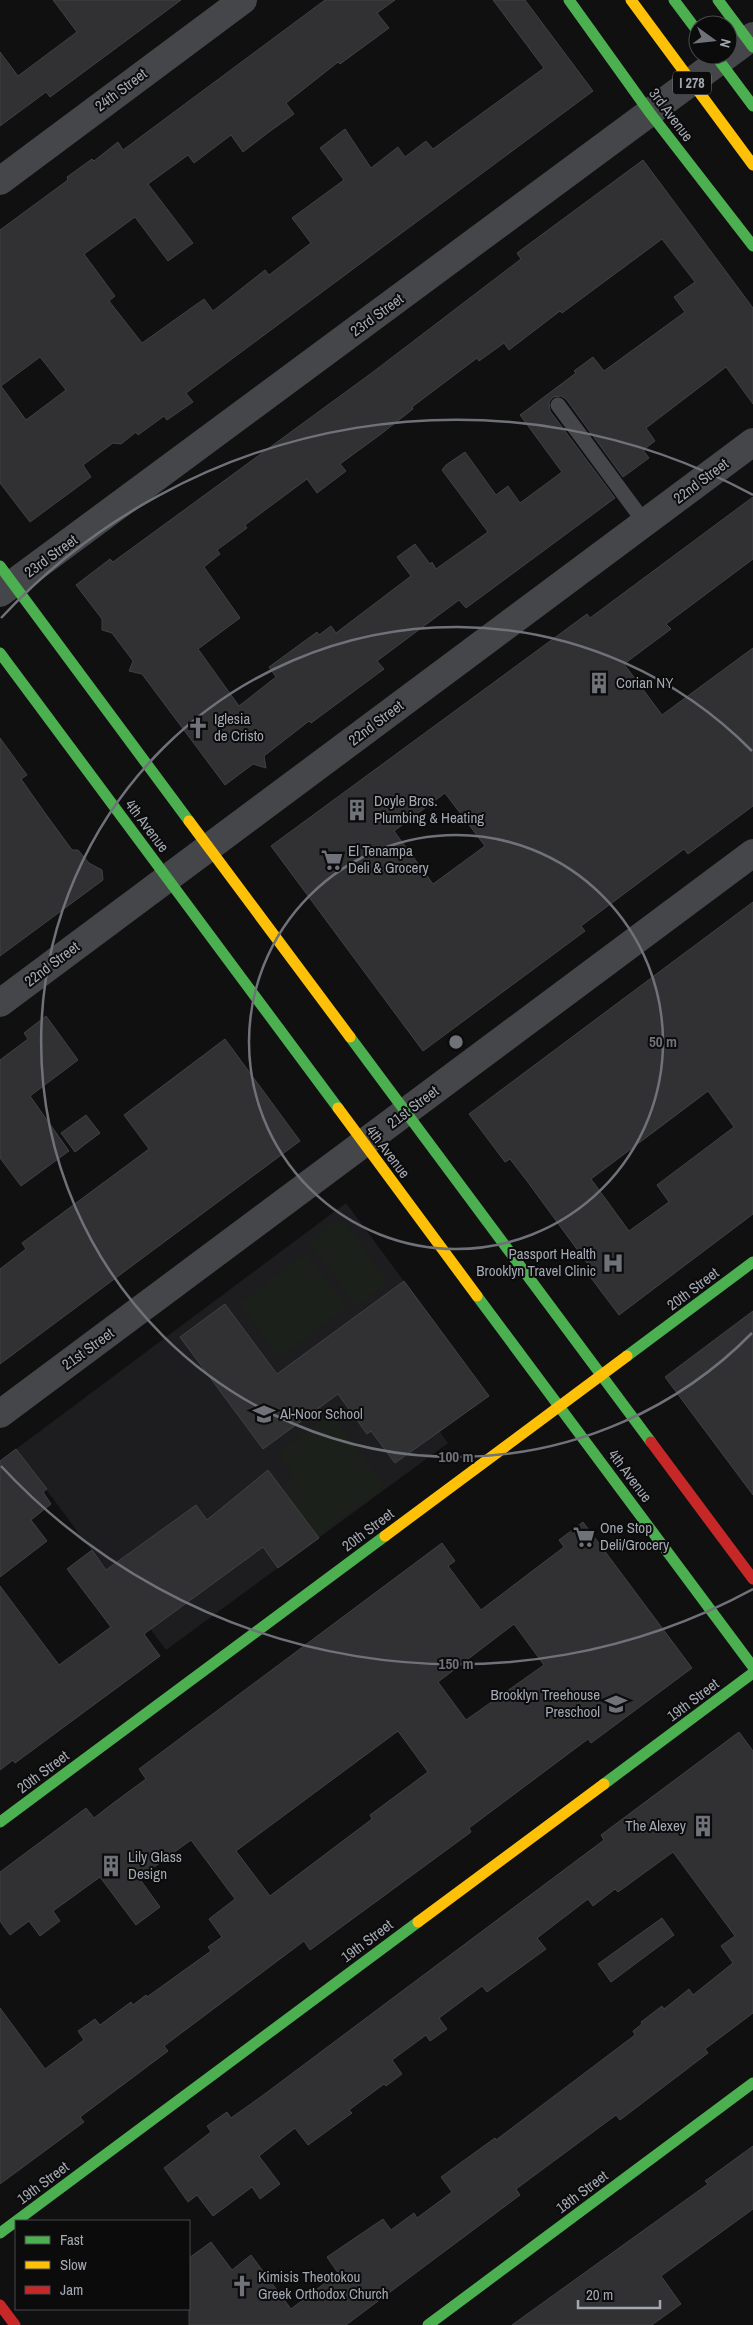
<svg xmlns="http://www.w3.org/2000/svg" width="753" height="2325" font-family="'Archivo Narrow',sans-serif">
<rect width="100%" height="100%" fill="#101011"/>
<path fill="#1d1d1f" d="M346,1203L489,1396L440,1432L448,1443L166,1650L16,1449Z"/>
<path fill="#1b201b" d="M337,1221L345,1223L389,1282L357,1306L309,1242Z
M306,1253L347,1307L279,1358L239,1303Z
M330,1413L385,1486L318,1536L280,1486L294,1475L278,1453Z"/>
<path fill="#313133" stroke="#404144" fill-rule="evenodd" d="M53,0H181L50,97L46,92L0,126V52L18,76L77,32Z
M325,0H395L377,13L389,28L340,64L338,62L286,103L294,114L269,132L243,152L231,135L194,163L188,155L148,184L193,243L168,261L135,217L84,254L115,296L109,301L142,343L204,299L213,311L265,270L269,275L311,243L292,218L344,180L320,148L345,129L371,168L398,147L405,157L426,141L433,149L544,68L493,0H525L593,91L186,393L193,402L167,420L164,416L138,435L136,432L121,444L113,443L83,465L91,477L30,522L0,483V230L68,180L67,177L92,159L94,161L118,142L123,150ZM40,357L66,390L26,420L1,386Z
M643,160L753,308V404L726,367L646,428L655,441L643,450L649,458L623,477L566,399L561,396L553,397L549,402L550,411L615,498L466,608L459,600L377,661L384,669L311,723L309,721L264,756L266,768L253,764L225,785L142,674L129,671L133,661L112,633L102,630V619L76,585L110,559L113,562L373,372L521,259L517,253ZM662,239L695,282L674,297L685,312L604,371L593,357L574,371L576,373L520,415L562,472L520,503L508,486L496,495L465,452L446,465L442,470L488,532L436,569L432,562L430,564L415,544L397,557L411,576L336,633L331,626L319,635L317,632L269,667L276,677L239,706L198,649L240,618L204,567L220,554L217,550L247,528L245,525L307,479L317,493L346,471L340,464L381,434L413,409L412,407L477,358L479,361L504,343L509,350L560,311L562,313Z
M753,497V559L666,624L671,629L624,664L662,715L753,648V806L688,854L684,849L581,926L585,931L423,1051L271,846L587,614L590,618ZM445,793L485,846L433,884L394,831Z
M0,738L27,775L21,779L45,813L72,850H78L89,863L102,870L103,880L0,956Z
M753,902V1214L619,1315L585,1270L590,1267L527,1181L510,1159L505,1162L469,1114ZM708,1091L734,1127L657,1185L669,1202L629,1231L591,1179Z
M46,1016L78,1060L30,1096L69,1151L21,1186L0,1158V1060L28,1039L24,1033Z
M225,1039L300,1141L0,1364V1269L26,1249L22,1243L149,1149L124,1115Z
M86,1115L100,1133L75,1152L61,1133Z
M404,1281L489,1396L395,1463L371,1431L367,1434L338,1394L263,1449L180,1337L225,1304L277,1374Z
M753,1311V1495L665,1377Z
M16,1449L47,1489L43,1492L51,1504L31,1520L47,1541L0,1577V1461Z
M268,1470L319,1538L278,1568L263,1547L144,1634L160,1656L15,1763L13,1760L0,1770V1586L59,1665L111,1627L67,1569L92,1550L106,1570L196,1505L207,1520Z
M583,1522L692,1668L591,1743L588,1739L469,1828L471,1832L310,1950L304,1941L164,2046L168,2051L80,2117L84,2122L0,2184V2008L45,2069L84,2040L78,2031L95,2019L100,2025L131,2002L133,2005L146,1995L147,1997L211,1951L208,1947L222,1937L209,1919L235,1899L191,1840L139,1878L160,1907L136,1925L100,1877L53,1911L60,1921L40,1936L29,1921L10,1935L0,1921V1872L86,1808L94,1818L112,1804L146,1779L139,1769L442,1543L455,1561L448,1566L481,1610L564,1547L559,1540ZM514,1624L544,1665L466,1720L438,1682ZM398,1731L428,1772L370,1815L372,1819L270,1896L236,1851Z
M739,1732L753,1751V2013L705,2049L708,2053L620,2120L616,2115L516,2189L520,2195L346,2325H189V2258L211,2242L232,2270L251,2255L291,2309L338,2273L327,2257L383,2219L391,2230L414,2213L417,2218L452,2192L441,2177L495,2138L496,2140L635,2035L633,2031L642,2024L641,2022L662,2006L664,2009L689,1989L693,1995L733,1963L721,1946L735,1936L673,1852L618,1892L615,1889L593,1906L588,1899L537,1938L546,1949L487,1992L482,1986L439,2018L447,2029L430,2041L426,2035L392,2060L402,2074L386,2086L384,2084L349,2110L352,2113L308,2145L295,2128L259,2156L280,2184L260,2199L252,2187L213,2216L197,2195L188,2202L164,2168L211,2132L207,2126L227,2112L231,2118L262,2096L604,1840L601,1835Z
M662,1918L674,1935L611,1982L598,1964Z
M753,2146V2209L661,2276L681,2304L652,2325H512L708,2184L705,2181Z"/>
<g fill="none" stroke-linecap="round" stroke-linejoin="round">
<path stroke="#454649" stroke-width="15" d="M558,405L645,523"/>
<path stroke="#454649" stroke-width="28" d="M0,181L243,0
M0,593L753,36
M0,1003L753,442
M0,1414L753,853"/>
<path stroke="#4caf50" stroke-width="11" d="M569,0L650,113L753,246
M674,0L698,32
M0,566L189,821
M0,653L338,1108
M350,1037L651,1442
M477,1296L753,1667
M627,1356L753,1262
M604,1784L753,1673
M0,1822L385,1536
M0,2233L418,1922
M428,2325L753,2083"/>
<path stroke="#ffc107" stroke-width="11" d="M189,821L350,1037
M338,1108L477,1296
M385,1536L627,1356
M418,1922L604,1784"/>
<path stroke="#c62828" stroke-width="11" d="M651,1442L753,1579
M0,2305L15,2325"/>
<path stroke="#4caf50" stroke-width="11" d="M718,0L753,47
M715,55L753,106"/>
<path stroke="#ffc107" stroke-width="11" d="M631,0L753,165"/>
</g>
<g fill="none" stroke="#6f7279" stroke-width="2.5">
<circle cx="456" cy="1042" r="207"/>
<path d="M752 1333A415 415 0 1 1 752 751"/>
<path d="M753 1589A622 622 0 0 1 1 1466M1 618A622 622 0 0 1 753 495"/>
</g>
<defs>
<g id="building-bare" transform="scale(1.725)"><path d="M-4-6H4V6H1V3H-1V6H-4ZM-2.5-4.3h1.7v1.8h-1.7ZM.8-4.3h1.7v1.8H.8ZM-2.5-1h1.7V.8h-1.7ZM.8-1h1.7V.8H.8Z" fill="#6f7279" stroke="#0b0b0c" stroke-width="2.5" paint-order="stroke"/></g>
<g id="church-bare" transform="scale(1.725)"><path d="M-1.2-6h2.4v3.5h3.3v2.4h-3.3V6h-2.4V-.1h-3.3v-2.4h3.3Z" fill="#6f7279" stroke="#0b0b0c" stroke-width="2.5" paint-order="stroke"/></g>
<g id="supermarket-bare" transform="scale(1.725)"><path d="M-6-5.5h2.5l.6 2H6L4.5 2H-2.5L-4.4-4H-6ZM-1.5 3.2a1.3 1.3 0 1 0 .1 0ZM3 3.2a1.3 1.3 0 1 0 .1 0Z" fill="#6f7279" stroke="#0b0b0c" stroke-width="2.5" paint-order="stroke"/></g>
<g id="hospital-bare" transform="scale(1.725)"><path d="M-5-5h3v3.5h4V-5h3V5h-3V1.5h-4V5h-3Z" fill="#6f7279" stroke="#0b0b0c" stroke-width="2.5" paint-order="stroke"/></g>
<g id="school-bare" transform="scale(1.725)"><path d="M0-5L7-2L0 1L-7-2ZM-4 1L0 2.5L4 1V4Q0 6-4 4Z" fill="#6f7279" stroke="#0b0b0c" stroke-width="2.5" paint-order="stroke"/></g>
</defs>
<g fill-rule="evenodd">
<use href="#building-bare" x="599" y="683"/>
<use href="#church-bare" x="198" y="728"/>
<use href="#building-bare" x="357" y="810"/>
<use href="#supermarket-bare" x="332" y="860"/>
<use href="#hospital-bare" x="613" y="1263"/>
<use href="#school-bare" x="264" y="1414"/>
<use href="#supermarket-bare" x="584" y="1537"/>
<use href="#school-bare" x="616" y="1704"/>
<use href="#building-bare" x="703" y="1826"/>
<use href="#building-bare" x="111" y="1866"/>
<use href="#church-bare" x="242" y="2286"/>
</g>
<g text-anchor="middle" stroke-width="4" stroke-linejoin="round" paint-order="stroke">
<rect fill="#0b0b0c" stroke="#757880" stroke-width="1" x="673" y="71.5" width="38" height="23" rx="4"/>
<g font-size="14" font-weight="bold" fill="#a2a7b1">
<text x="692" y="88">I 278</text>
</g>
<g font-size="15" fill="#a2a7b1" stroke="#0b0b0c">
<text transform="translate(121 90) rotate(-37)" y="5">24th Street</text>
<text transform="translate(671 115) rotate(53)" y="5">3rd Avenue</text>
<text transform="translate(377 315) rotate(-36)" y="5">23rd Street</text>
<text transform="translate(701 481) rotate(-37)" y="5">22nd Street</text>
<text transform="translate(51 556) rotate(-36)" y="5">23rd Street</text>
<text transform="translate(376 723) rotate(-37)" y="5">22nd Street</text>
<text transform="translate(147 826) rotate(53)" y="5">4th Avenue</text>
<text transform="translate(52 964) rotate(-37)" y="5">22nd Street</text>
<text transform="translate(413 1107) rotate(-37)" y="5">21st Street</text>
<text transform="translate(388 1152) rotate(53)" y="5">4th Avenue</text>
<text transform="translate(693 1289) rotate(-37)" y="5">20th Street</text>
<text transform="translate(88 1349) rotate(-36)" y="5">21st Street</text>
<text transform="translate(630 1476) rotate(53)" y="5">4th Avenue</text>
<text transform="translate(368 1530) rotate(-37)" y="5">20th Street</text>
<text transform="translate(693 1700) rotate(-37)" y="5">19th Street</text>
<text transform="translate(43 1772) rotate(-37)" y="5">20th Street</text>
<text transform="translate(367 1941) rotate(-37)" y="5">19th Street</text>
<text transform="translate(43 2183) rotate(-37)" y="5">19th Street</text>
<text transform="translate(582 2192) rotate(-37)" y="5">18th Street</text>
</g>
<g font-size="15" fill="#a2a7b1" stroke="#0b0b0c" text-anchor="start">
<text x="616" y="688">Corian NY</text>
<text x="214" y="724">Iglesia<tspan x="214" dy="17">de Cristo</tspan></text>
<text x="374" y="806">Doyle Bros.<tspan x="374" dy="17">Plumbing &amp; Heating</tspan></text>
<text x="348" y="856">El Tenampa<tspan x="348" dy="17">Deli &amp; Grocery</tspan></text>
<text x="596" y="1259" text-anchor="end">Passport Health<tspan x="596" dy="17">Brooklyn Travel Clinic</tspan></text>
<text x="280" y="1419">Al-Noor School</text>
<text x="600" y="1533">One Stop<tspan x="600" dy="17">Deli/Grocery</tspan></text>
<text x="600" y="1700" text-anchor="end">Brooklyn Treehouse<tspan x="600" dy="17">Preschool</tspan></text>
<text x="686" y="1831" text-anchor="end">The Alexey</text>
<text x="128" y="1862">Lily Glass<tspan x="128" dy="17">Design</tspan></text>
<text x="258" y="2282">Kimisis Theotokou<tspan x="258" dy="17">Greek Orthodox Church</tspan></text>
</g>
</g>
<circle cx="456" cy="1042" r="8" fill="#6f7279" stroke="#0b0b0c" stroke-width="2.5"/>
<g font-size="15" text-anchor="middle" font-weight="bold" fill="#6f7279" stroke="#0b0b0c" stroke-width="4" stroke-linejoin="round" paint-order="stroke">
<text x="663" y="1047">50 m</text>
<text x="456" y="1462">100 m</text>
<text x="456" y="1669">150 m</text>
</g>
<rect x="15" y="2220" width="175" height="90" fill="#0b0b0c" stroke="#47494e"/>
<rect x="25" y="2236" width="25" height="8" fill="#4caf50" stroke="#47494e"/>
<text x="60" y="2245" font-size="15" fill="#a2a7b1">Fast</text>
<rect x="25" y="2261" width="25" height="8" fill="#ffc107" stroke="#47494e"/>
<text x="60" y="2270" font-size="15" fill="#a2a7b1">Slow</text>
<rect x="25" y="2286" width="25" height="8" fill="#c62828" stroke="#47494e"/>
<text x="60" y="2295" font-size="15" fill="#a2a7b1">Jam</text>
<g transform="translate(713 40) rotate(105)"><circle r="24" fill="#0b0b0c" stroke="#47494e"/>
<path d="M0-4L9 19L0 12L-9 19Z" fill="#6f7279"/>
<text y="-8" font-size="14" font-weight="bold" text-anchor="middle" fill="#a2a7b1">N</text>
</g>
<path d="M578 2300v8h82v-8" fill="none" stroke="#a2a7b1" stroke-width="2.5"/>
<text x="586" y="2300" font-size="15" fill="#a2a7b1" stroke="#0b0b0c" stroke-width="4" paint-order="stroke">20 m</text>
</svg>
